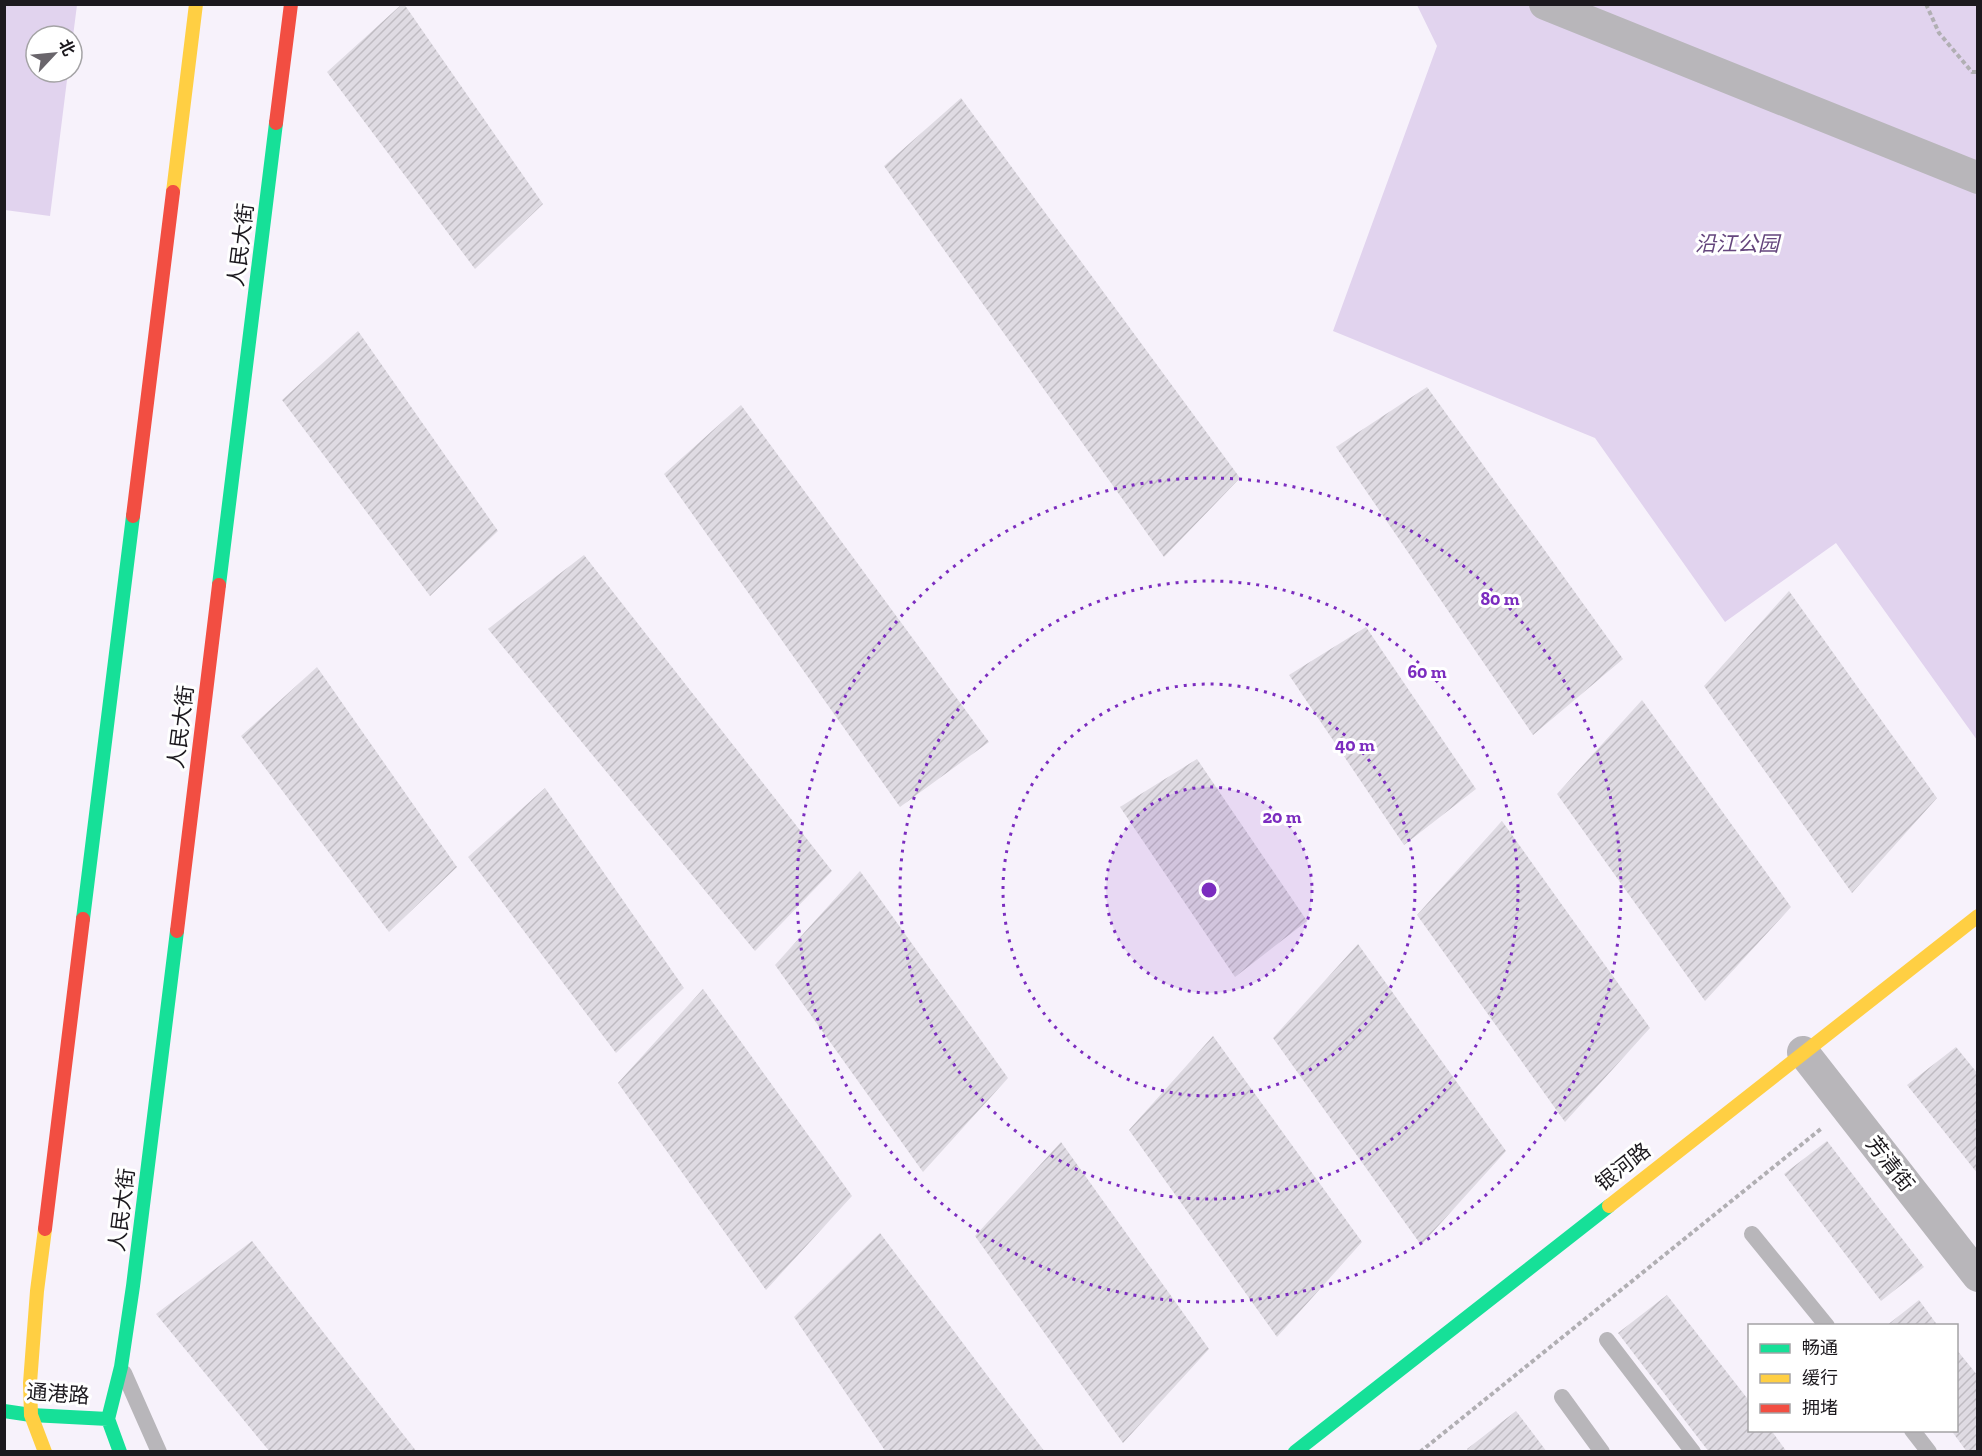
<svg xmlns="http://www.w3.org/2000/svg" width="1982" height="1456" font-family="'Zilla Slab','Noto Sans SC',serif">
<defs>
<pattern id="building-hatch" width="6" height="6" patternUnits="userSpaceOnUse" patternTransform="scale(1.5)"><rect width="6" height="6" fill="#dfdbe3"/><path d="M-1 1l2-2M0 6l6-6M5 7l2-2" fill="none" stroke="#bfbbc2"/></pattern>
</defs>
<rect width="100%" height="100%" fill="#f7f2fb"/>
<path fill="#e1d3ee" d="M5,4L77,5L72,44V36H36V72H68L50,216L5,210Z
M1417,5H1977V740L1836,543L1725,622L1595,438L1333,331L1437,46Z"/>
<path fill="url(#building-hatch)" d="M402,4H404L543,204L475,269L327,72Z
M961,98L1240,478L1164,557L884,166Z
M358,331L498,531L430,596L282,400Z
M1427,387L1623,659L1533,735L1336,447Z
M741,405L989,742L900,807L664,474Z
M584,555L832,871L755,951L488,629Z
M1789,591L1937,798L1852,893L1704,686Z
M1366,627L1476,789L1404,845L1289,675Z
M317,667L457,867L389,932L241,736Z
M1642,700L1791,907L1705,1001L1557,794Z
M1197,759L1307,921L1235,977L1120,807Z
M545,788L684,988L616,1053L468,857Z
M1502,821L1650,1028L1565,1122L1417,915Z
M860,871L1008,1078L923,1172L775,965Z
M1358,944L1506,1151L1421,1245L1273,1038Z
M703,989L852,1196L766,1290L618,1083Z
M1213,1036L1362,1242L1277,1337L1129,1130Z
M1956,1047L1978,1074V1174L1907,1085Z
M1827,1141L1924,1267L1881,1301L1784,1174Z
M1061,1142L1209,1349L1123,1443L975,1236Z
M880,1233L1045,1452H886L794,1317Z
M252,1241L417,1452H270L156,1314Z
M1667,1295L1750,1402V1430H1771L1787,1452H1709L1618,1333Z
M1919,1300L1938,1326H1886Z
M1956,1349L1978,1376V1452H1967L1951,1430H1956Z
M1516,1411L1547,1452H1469L1467,1449Z"/>
<g fill="none" stroke-linecap="round" stroke-linejoin="round">
<path stroke="#b1afb3" stroke-width="4" stroke-dasharray="4.5 3" stroke-linecap="butt" d="M1926,4L1939,33L1972,72H1978
M1420,1452L1822,1128"/>
<path stroke="#b8b6ba" stroke-width="16" d="M1752,1234L1827,1326
M1607,1340L1693,1452
M124,1373L159,1452
M1562,1397L1602,1452
M1912,1430L1929,1452"/>
<path stroke="#b8b6ba" stroke-width="32" d="M1545,4L1978,178
M1803,1052L1978,1276"/>
<path stroke="#16e098" stroke-width="14" d="M219,585L276,123
M83,919L133,516
M4,1411L31,1415L108,1419
M120,1452L108,1419L121,1367L133,1286L177,931
M1295,1452L1609,1206"/>
<path stroke="#ffcf43" stroke-width="14" d="M173,192L196,4
M1609,1206L1978,916
M45,1229L37,1291L30,1383L31,1415L45,1452"/>
<path stroke="#f24e42" stroke-width="14" d="M276,123L291,4
M133,516L173,192
M177,931L219,585
M45,1229L83,919"/>
</g>
<circle cx="1209" cy="890" r="103" fill="#7b2cbf" fill-opacity=".12"/>
<g fill="none" stroke="#7b2cbf" stroke-width="3" stroke-dasharray="3 6">
<circle cx="1209" cy="890" r="103"/>
<circle cx="1209" cy="890" r="206"/>
<circle cx="1209" cy="890" r="309"/>
<circle cx="1209" cy="890" r="412"/>
</g>
<g text-anchor="middle" stroke-width="6" stroke-linejoin="round" paint-order="stroke">
<g font-size="21" font-style="italic" fill="#65467d" stroke="#fff">
<text x="1737" y="251">沿江公园</text>
</g>
<g font-size="21" fill="#1c191e" stroke="#fff">
<text transform="translate(241 245) rotate(-83)" y="7">人民大街</text>
<text transform="translate(181 727) rotate(-83)" y="7">人民大街</text>
<text transform="translate(1890 1164) rotate(52)" y="7">芳清街</text>
<text transform="translate(1623 1167) rotate(-38)" y="7">银河路</text>
<text transform="translate(122 1210) rotate(-83)" y="7">人民大街</text>
<text transform="translate(58 1394) rotate(4)" y="7">通港路</text>
</g>
</g>
<circle cx="1209" cy="890" r="9" fill="#7b2cbf" stroke="#fff" stroke-width="3"/>
<g font-size="18" text-anchor="middle" font-weight="bold" fill="#7b2cbf" stroke="#fff" stroke-width="6" stroke-linejoin="round" paint-order="stroke">
<text x="1500" y="605">80 m</text>
<text x="1427" y="678">60 m</text>
<text x="1355" y="751">40 m</text>
<text x="1282" y="823">20 m</text>
</g>
<rect width="1982" height="1456" fill="none" stroke="#1c191e" stroke-width="12"/>
<rect x="1748" y="1324" width="210" height="108" fill="#ffffff" stroke="#a4a3a5" stroke-width="1.5"/>
<rect x="1760" y="1344" width="30" height="9" fill="#16e098" stroke="#a4a3a5" stroke-width="1.5"/>
<text x="1802" y="1354" font-size="18" fill="#1c191e">畅通</text>
<rect x="1760" y="1374" width="30" height="9" fill="#ffcf43" stroke="#a4a3a5" stroke-width="1.5"/>
<text x="1802" y="1384" font-size="18" fill="#1c191e">缓行</text>
<rect x="1760" y="1404" width="30" height="9" fill="#f24e42" stroke="#a4a3a5" stroke-width="1.5"/>
<text x="1802" y="1414" font-size="18" fill="#1c191e">拥堵</text>
<g transform="translate(54 54) rotate(64)"><circle r="28" fill="#ffffff" stroke="#a4a3a5" stroke-width="1.5"/>
<path d="M0-4.5L10 22L0 15L-10 22Z" fill="#69656b"/>
<text y="-9" font-size="16" font-weight="bold" text-anchor="middle" fill="#1c191e">北</text>
</g>
</svg>
